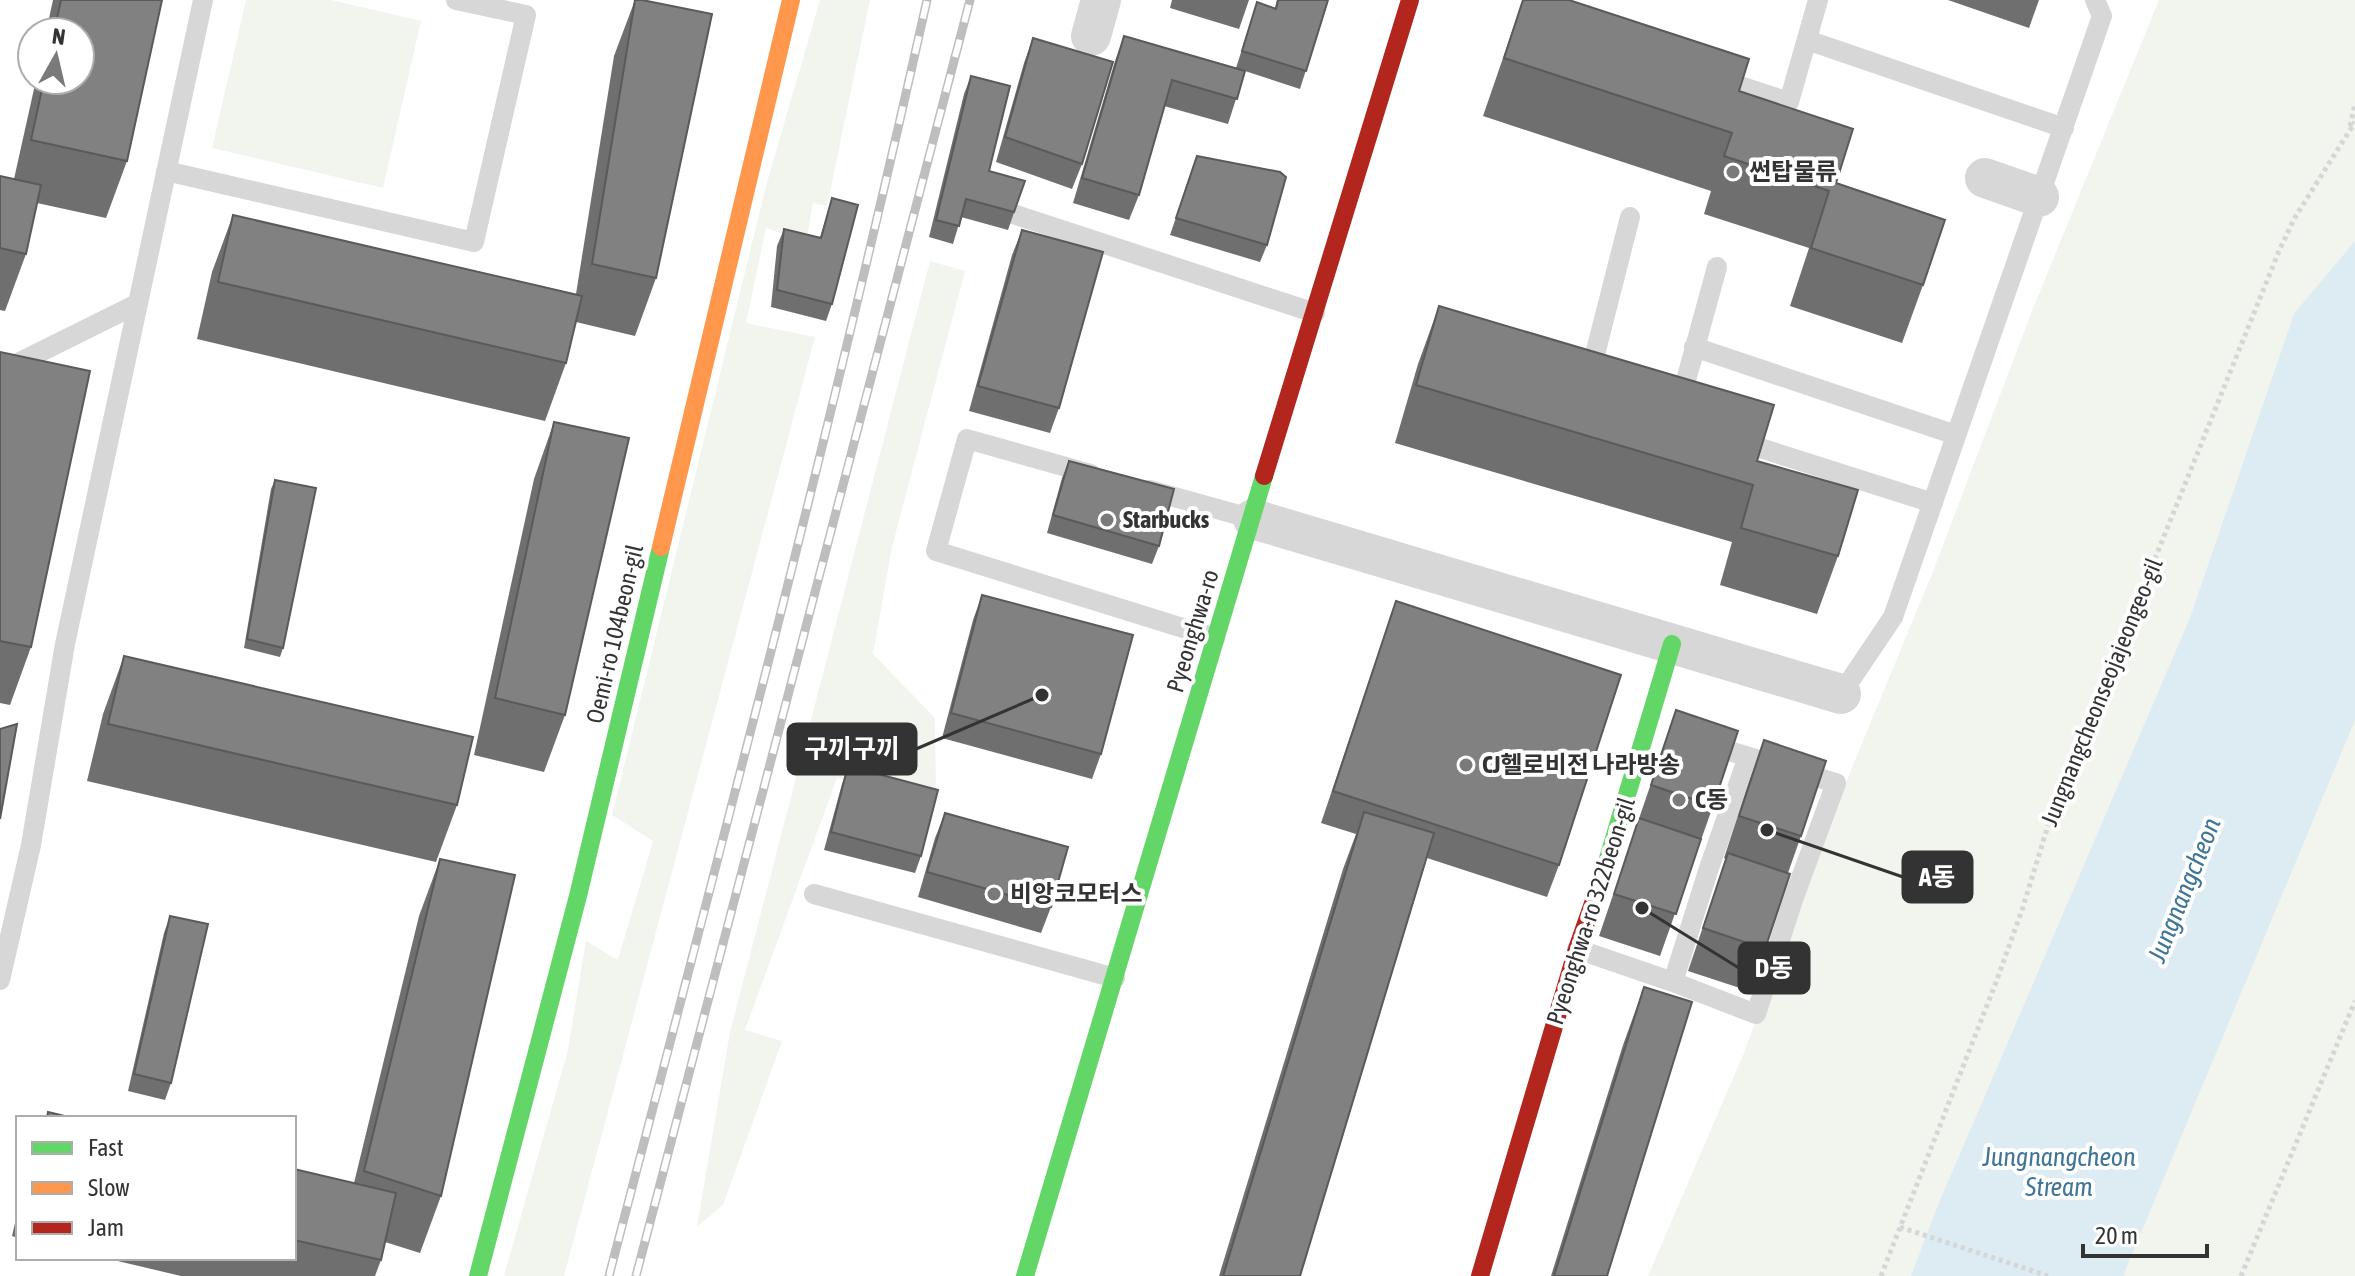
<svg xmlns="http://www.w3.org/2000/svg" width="2355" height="1276" font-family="'Asap Condensed','Noto Sans KR',sans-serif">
<rect width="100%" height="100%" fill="#fff"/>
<path fill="#f1f5ed" d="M246,0H331L421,21L383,188L212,148Z
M820,0H870L827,206L813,203L806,242L766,228L746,323L815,337L564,1276H504L568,1050L586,941L618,960L653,841L612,815L766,186Z
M2159,0H2355V1276H1648L1743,1055L1853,765L1932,574L2032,311Z
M930,261L965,271L892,547L873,654L935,718L936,798L837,778L745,1030L782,1041L723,1205L697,1227L730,1032Z"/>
<path fill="#ddebf3" d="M2355,241V720L2123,1276H1911L1938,1205L2190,618L2294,314Z"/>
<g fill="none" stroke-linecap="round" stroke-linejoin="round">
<path stroke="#d6d6d6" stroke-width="5" stroke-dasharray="4 4" stroke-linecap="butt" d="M2350,126L2355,104
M1900,1227L2048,1276
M1881,1276L1995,985L2022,910L2051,816L2088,715L2154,561L2279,251L2294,219L2355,122
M2241,1276L2355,1001"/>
<path stroke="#d7d7d7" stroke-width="20" d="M1807,40L2064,128
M1715,78L1789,102L1818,0
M166,171L474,242L526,15L456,0
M1013,214L1315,313
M1694,347L1956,435
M0,372L137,304
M1589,378L1630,217
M1679,406L1717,267
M1735,440L1933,503
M1091,474L967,439L936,551L1215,638
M1149,490L1253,519
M1841,694L1893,617L2102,16L2095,0
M814,894L1115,978
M1577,949L1673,982L1756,1014L1794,897L1836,783L1706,744
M0,980L31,845L65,644L203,0
M1673,982L1709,868L1748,757"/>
<path stroke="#d7d7d7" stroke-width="40" d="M1091,36L1101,0
M1985,178L2039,197
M1253,519L1841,694"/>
<path stroke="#63d668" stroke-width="18" d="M1604,872L1672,644
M478,1276L578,896L661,547
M1025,1276L1264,476"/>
<path stroke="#ff974d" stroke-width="18" d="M661,547L791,0"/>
<path stroke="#b3261e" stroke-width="18" d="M1264,476L1410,0
M1480,1276L1577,949L1604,872"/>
<g stroke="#bebebe" stroke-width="9">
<path id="rail" d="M609,1276C720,852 832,428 927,0
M636,1276L970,0"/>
</g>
<use href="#rail" stroke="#fff" stroke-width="6" stroke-dasharray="18" stroke-linecap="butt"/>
</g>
<path fill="#6f6f6f" d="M53,0H162L127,161L106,218L37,203L26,254L5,311L0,310V176L14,179L36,80H80V32H46Z
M635,0L656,278L635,336L576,322L566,363L545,421L197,339L212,272L233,215L576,294L614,56Z
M1172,0H1249L1239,29L1170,8Z
M1277,0H1328L1300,89L1245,71L1228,124L1164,106L1139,195L1129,220L1073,203L1115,61L1124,36L1236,68L1257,2L1275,8Z
M1523,0L1739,91L1836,183L1923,285L1902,343L1790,306L1809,248L1704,214L1711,191L1483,116Z
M1948,0H2039L2029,28Z
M1033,38L1082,164L1072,189L996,162L1024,63Z
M971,76L989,171L1025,181L1008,230L961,217L953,244L929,237L964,94Z
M1197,156L1267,245L1260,262L1170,235Z
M832,198V304L826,321L771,307L777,246L784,229L820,238Z
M1022,230L1059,408L1050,433L969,411L1012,255Z
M1439,306L1757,461L1838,556L1817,614L1720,585L1732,542L1395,443L1418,364Z
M0,352L31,647L10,705L0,703Z
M554,422L565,715L544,772L474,755L534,479Z
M1069,461L1159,546L1152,564L1047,533L1062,478Z
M275,480L283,648L280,657L244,648L271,489Z
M982,595L1101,754L1092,779L942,738L973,620Z
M1396,601L1559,865L1547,897L1427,858L1300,1276H1219L1343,869L1356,834L1321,823Z
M124,656L457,805L436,862L87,781L103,714Z
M1676,710L1713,806L1660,956L1599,936Z
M1764,740L1801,836L1788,873L1765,949L1749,991L1688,971L1726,859L1724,858L1749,782Z
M848,766L921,856L915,873L824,850L842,784Z
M945,813L1051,907L1041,933L918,897L935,838Z
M440,859L441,1196L420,1253L385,1242L381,1260L375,1276H181L105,1258H294V1169L354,1183L419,916Z
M170,916L171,1083L165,1100L128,1091L164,933Z
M1644,987L1607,1276H1551L1623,1045Z
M18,1210V1238L12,1236Z"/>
<path fill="#818181" stroke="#5a5a5a" stroke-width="2" d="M61,0H162L127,161L31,140L44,80H80V32H54Z
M635,0H642L712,14L656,278L592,264Z
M1278,0H1328L1306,71L1242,51L1257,2L1276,9Z
M1523,0H1569L1749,59L1739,91L1853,129L1836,183L1945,220L1923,285L1811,248L1829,191L1724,156L1732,133L1504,58Z
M1124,36L1245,71L1237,99L1172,80L1139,195L1082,178Z
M1033,38L1113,62L1082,164L1005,137Z
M971,76L1010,86L989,171L1025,181L1014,212L966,199L959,226L936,220Z
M1197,156L1280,172L1286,177L1267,245L1176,218Z
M0,176L41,185L26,254L0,248Z
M832,198L858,205L832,304L777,290L784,229L821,238Z
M233,215L582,296L566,363L218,282Z
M1022,230L1103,252L1059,408L978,386Z
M1439,306L1774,405L1757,461L1858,490L1838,556L1741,528L1753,485L1416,385Z
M0,352L90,371L31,647L0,641Z
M554,422L629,438L565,715L495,698Z
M1069,461L1174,489L1159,546L1053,515Z
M275,480L316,488L283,648L247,639Z
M982,595L1133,635L1101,754L951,713Z
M1396,601L1621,675L1559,865L1333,791Z
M124,656L473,737L457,805L108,724Z
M1676,710L1738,731L1713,806L1651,785Z
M17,724L0,819V729Z
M1764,740L1826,761L1801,836L1739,816Z
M848,766L938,790L921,856L831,832Z
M1364,812L1434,833L1300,1276H1223Z
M945,813L1068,847L1051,907L927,872Z
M1639,818L1701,839L1676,914L1614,894Z
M1728,853L1790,874L1765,949L1703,928Z
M440,859L515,875L441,1196L364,1171Z
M170,916L208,924L171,1083L134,1074Z
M1644,987L1692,1002L1607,1276H1554Z
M48,1112L73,1118H47Z
M294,1169L396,1193L381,1260L294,1240Z"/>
<g fill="#7a7a7a" stroke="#fff" stroke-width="3">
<circle cx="1733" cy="172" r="8"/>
<circle cx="1107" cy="520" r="8"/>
<circle cx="1466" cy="765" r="8"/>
<circle cx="1679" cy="800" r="8"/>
<circle cx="994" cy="894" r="8"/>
</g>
<g text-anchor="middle" stroke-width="8" stroke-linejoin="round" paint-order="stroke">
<g font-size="24" font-weight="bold" fill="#333" stroke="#fff" text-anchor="start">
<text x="1749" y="180">썬탑물류</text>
<text x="1123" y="528">Starbucks</text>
<text x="1482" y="773">CJ헬로비전 나라방송</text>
<text x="1695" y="808">C동</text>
<text x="1010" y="902">비앙코모터스</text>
</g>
<g font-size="24" fill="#333" stroke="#fff">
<text transform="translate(1193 631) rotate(-73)" y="8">Pyeonghwa-ro</text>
<text transform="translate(615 634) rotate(-77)" y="8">Oemi-ro 104beon-gil</text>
<text transform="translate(2102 692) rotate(-68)" y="8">Jungnangcheonseojajeongeo-gil</text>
<text transform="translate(1591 911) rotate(-72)" y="8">Pyeonghwa-ro 322beon-gil</text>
</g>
<g font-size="26" font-style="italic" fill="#3f7597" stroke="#fff">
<text transform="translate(2184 890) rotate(-68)" y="9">Jungnangcheon</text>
<text x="2059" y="1166">Jungnangcheon<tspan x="2059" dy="30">Stream</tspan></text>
</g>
</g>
<path fill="none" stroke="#333" stroke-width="3" d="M1042 695L916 749M1767 830L1903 877M1642 908L1739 968"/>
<g fill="#333" stroke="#fff" stroke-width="3">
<circle cx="1042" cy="695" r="8"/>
<circle cx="1767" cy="830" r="8"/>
<circle cx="1642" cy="908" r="8"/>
</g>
<g fill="#333" stroke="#333" stroke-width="3">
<rect x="788" y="724" width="128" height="50" rx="8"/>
<rect x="1903" y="852" width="69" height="50" rx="8"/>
<rect x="1739" y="943" width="70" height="50" rx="8"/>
</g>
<g font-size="26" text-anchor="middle" font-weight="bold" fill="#fff">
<text x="852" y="758">구끼구끼</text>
<text x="1937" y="886">A동</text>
<text x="1774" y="977">D동</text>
</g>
<rect x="16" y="1116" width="280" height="144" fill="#ffffff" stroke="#adadad" stroke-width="2"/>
<rect x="32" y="1142" width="40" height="12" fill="#63d668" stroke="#adadad" stroke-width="2"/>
<text x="88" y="1156" font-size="24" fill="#333333">Fast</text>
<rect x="32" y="1182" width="40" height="12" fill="#ff974d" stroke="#adadad" stroke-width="2"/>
<text x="88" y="1196" font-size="24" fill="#333333">Slow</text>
<rect x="32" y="1222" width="40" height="12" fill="#b3261e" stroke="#adadad" stroke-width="2"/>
<text x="88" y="1236" font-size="24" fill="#333333">Jam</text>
<g transform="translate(56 56) rotate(8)"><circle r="38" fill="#ffffff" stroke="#adadad" stroke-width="2"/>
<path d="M0-6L14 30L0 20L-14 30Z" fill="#7a7a7a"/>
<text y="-12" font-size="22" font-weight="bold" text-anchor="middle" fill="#333333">N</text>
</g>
<path d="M2083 1244v12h124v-12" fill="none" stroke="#333333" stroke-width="4"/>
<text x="2095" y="1244" font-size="24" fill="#333333" stroke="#ffffff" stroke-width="6" paint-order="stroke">20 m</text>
</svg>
